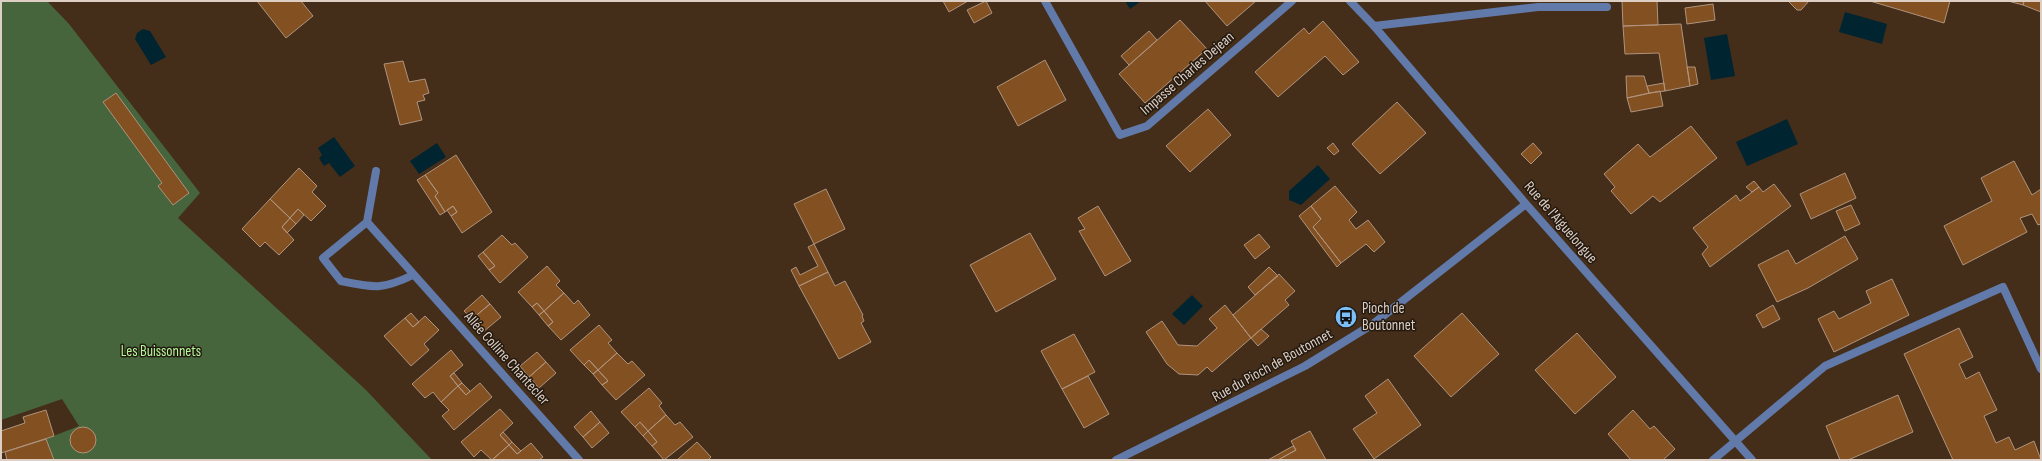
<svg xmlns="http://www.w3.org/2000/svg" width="2042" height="461" font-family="'Sofia Sans Condensed',sans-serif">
<rect width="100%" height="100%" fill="#442e19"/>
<path fill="#47653d" d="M1,1H47L69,24L200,193L178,218L366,390L432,460H54L46,439L79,426L62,399L1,420Z"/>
<path fill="#012431" d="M1125,1H1141L1130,9Z
M1845,12L1887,24L1882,44L1839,32Z
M143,29L150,31L166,57L151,65L135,39L137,33Z
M1727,34L1735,76L1711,80L1704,38Z
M1787,119L1798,144L1747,166L1736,142Z
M334,137L355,166L340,177L329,163L324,166L319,158L322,155L318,148Z
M437,143L446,157L419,174L410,161Z
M1318,165L1330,179L1301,205L1289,200V191Z
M1192,295L1203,306L1184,325L1172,314Z"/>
<path fill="#835021" stroke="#af937d" d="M257,1H301L313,16L286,38Z
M943,1H968L949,12Z
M986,1L992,13L974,23L967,10Z
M1205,1H1256L1227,26Z
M1622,1H1657L1658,25L1623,26Z
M1788,1H1809L1801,10H1797Z
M1870,1H1950L1944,23Z
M2008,1H2024L2023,5Z
M2024,1H2041V12L2023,5Z
M1713,4L1715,20L1687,24L1685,8Z
M1180,20L1207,49L1145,103L1119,74Z
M1323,21L1359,62L1343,75L1325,56L1278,97L1255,72L1304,28L1309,34Z
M1681,24L1690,86L1665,91L1659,53L1625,54L1623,26Z
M1149,31L1157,40L1129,65L1121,56Z
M1045,60L1066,100L1018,126L997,87Z
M403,61L409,82L425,79L429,93L423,95L425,100L417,102L422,120L400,125L384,64Z
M1687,67H1695L1698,84L1690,86Z
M1626,76H1644L1649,93L1627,98Z
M1664,83L1665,91L1649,93L1647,86Z
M1660,91L1663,106L1631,112L1627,98Z
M116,93L189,193L173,205L158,186L162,183L103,102Z
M1397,102L1426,133L1380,174L1352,144Z
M1208,109L1231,135L1190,172L1166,146Z
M1691,126L1717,158L1660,202L1653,196L1631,214L1611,191L1615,187L1604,174L1638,144L1650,157Z
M1333,143L1339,151L1334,155L1327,148Z
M1533,143L1542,153L1531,164L1521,154Z
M456,155L492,212L462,233L451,216L457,212L453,206L445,212L435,196L438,193L425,175Z
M2014,161L2032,195L2041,189V224L2038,225L2032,214L2020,218L2027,232L1963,265L1944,226L1992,201L1981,178Z
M299,168L317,186L312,192L326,206L311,221L298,209L290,218L270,199Z
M1845,173L1856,198L1811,219L1800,194Z
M425,175L438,193L435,196L445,212L440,215L417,180Z
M1754,181L1759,187L1752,192L1746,187Z
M1774,184L1791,206L1710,267L1702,254L1708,247L1693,228L1736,195L1740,201L1759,187L1763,192Z
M1335,186L1357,212L1349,220L1356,229L1368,220L1385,242L1374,252L1366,244L1341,263L1313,227L1321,219L1311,206Z
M826,189L845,229L814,244L794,204Z
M270,199L290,218L282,227L294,240L279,255L265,242L260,247L242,229Z
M1851,205L1860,224L1845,231L1836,211Z
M453,206L457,212L451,216L447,210Z
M1098,206L1131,261L1105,276L1079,231L1085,229L1078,218Z
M1311,206L1321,219L1313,227L1341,263L1337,267L1299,216Z
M298,209L304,215L296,224L290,218Z
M290,218L296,224L287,233L282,227Z
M1030,233L1056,279L996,312L970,265Z
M1259,234L1270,247L1255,259L1244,245Z
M502,235L512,245L515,243L528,257L500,283L489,270L495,266L483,252Z
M1845,236L1858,259L1808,288L1777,302L1758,265L1788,250L1796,264Z
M814,244L828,272L799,286L791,270L796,267L800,275L818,266L808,247Z
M483,252L495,266L489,270L478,256Z
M547,266L560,281L556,285L564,293L544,311L537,303L532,307L518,292Z
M1269,267L1278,276L1255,295L1248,287Z
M828,272L835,286L845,281L863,315L862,316L864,321L861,323L871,342L839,359L799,286Z
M1279,274L1295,291L1285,300L1289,305L1251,338L1233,315Z
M1892,279L1909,315L1834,352L1818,319L1834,311L1839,319L1871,303L1866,291Z
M564,293L574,304L578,300L590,315L561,340L548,326L553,322L544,311Z
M482,295L490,304L472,319L464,311Z
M537,303L544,311L539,315L532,307Z
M490,304L501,317L483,332L472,319Z
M1225,305L1251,338L1212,372L1207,367L1198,375L1179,374L1167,364L1146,332L1162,321L1178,345L1197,346L1217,328L1209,319Z
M1773,305L1780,319L1763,328L1756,315Z
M544,311L553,322L548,326L539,315Z
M411,313L419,322L413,327L405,318Z
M1462,313L1499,354L1451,397L1414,356Z
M425,316L439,330L424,344L429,350L411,366L384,336L405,318L413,327Z
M599,325L612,340L608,343L617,353L598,370L589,360L584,365L570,350Z
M1959,328L1973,357L1959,364L1966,379L1979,372L1997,410L1984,416L1996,443L2009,437L2015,450L2034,441L2041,460H1953L1904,354Z
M1261,329L1269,336L1258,346L1251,338Z
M1577,333L1616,377L1575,414L1535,370Z
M1074,334L1095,372L1062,389L1041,351Z
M451,350L463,365L450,376L458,386L441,402L433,392L425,398L412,384Z
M537,352L546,362L529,377L520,366Z
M617,353L628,364L632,361L645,375L616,400L602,385L608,381L598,370Z
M589,360L598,370L593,374L584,365Z
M546,362L556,373L539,388L529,377Z
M598,370L608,381L602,385L593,374Z
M454,373L462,383L458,386L450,376Z
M1088,376L1109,414L1084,428L1062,389Z
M1388,379L1421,425L1374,459L1353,429L1377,413L1365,396Z
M462,383L470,391L466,395L458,386Z
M480,383L492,397L454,430L442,416L449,410L441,402L458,386L466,395Z
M649,388L662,403L659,406L666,415L648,431L640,422L635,427L621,412Z
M1898,395L1913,432L1848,460H1840L1826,426Z
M500,409L513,423L500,435L509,445L492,460L481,450L474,457L461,442Z
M46,410L54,436L1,453V431L25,423L23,417Z
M1633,410L1650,429L1654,426L1675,449L1663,460H1631L1608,434Z
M591,411L600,422L583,437L574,427Z
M666,415L675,425L680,422L693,437L664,460L652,446L657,442L648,431Z
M600,422L609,433L592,448L583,437Z
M640,422L648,431L643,436L635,427Z
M70 440a13 13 0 1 1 26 0a13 13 0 1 1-26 0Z
M648,431L657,442L652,446L643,436Z
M1310,431L1326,460H1278L1296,450L1291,441Z
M503,432L512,442L509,445L500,435Z
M46,439L54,460H7L5,452Z
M512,442L521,451L517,454L509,445Z
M697,442L711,457L708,460H677Z
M531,443L543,457L539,460H492L509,445L517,454Z
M1293,446L1296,450L1278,460H1268Z"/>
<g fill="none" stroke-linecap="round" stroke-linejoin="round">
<path stroke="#617aa9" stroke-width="8" d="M1713,460L1825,366L2003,287L2041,369"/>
<path stroke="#617aa9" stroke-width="8" d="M1045,1L1120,135L1147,126L1292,1
M1350,1L1374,26L1526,204L1752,460
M1374,26L1538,7H1607
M376,171L367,222L579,460
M367,222L323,258L341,281C374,288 382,290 413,275
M1116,460L1305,366L1373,324L1526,204"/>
</g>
<defs>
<g id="bus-disc" transform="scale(1.15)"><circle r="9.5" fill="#7bbef8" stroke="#231910"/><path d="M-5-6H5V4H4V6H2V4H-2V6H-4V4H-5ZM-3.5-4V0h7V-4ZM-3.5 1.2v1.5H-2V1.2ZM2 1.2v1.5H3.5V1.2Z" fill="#111"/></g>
</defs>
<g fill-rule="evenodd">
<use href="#bus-disc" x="1346" y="317"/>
</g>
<g text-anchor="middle" stroke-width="3" stroke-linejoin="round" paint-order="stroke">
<g font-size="15" fill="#ddcfc3" stroke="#231910">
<text transform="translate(1187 73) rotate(-41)" y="5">Impasse Charles Dejean</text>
<text transform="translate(1561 222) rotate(49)" y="5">Rue de l'Aiguelongue</text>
<text transform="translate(507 358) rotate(48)" y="5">Allée Colline Chantecler</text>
<text transform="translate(1272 365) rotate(-29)" y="5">Rue du Pioch de Boutonnet</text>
</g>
<g font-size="15" fill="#ddcfc3" stroke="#231910" text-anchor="start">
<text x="1362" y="313">Pioch de<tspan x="1362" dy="17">Boutonnet</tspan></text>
</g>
<g font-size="15" fill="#b1f898" stroke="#231910">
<text x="161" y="356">Les Buissonnets</text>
</g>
</g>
<rect width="2042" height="461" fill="none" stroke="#ddcfc3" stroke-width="4"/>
</svg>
